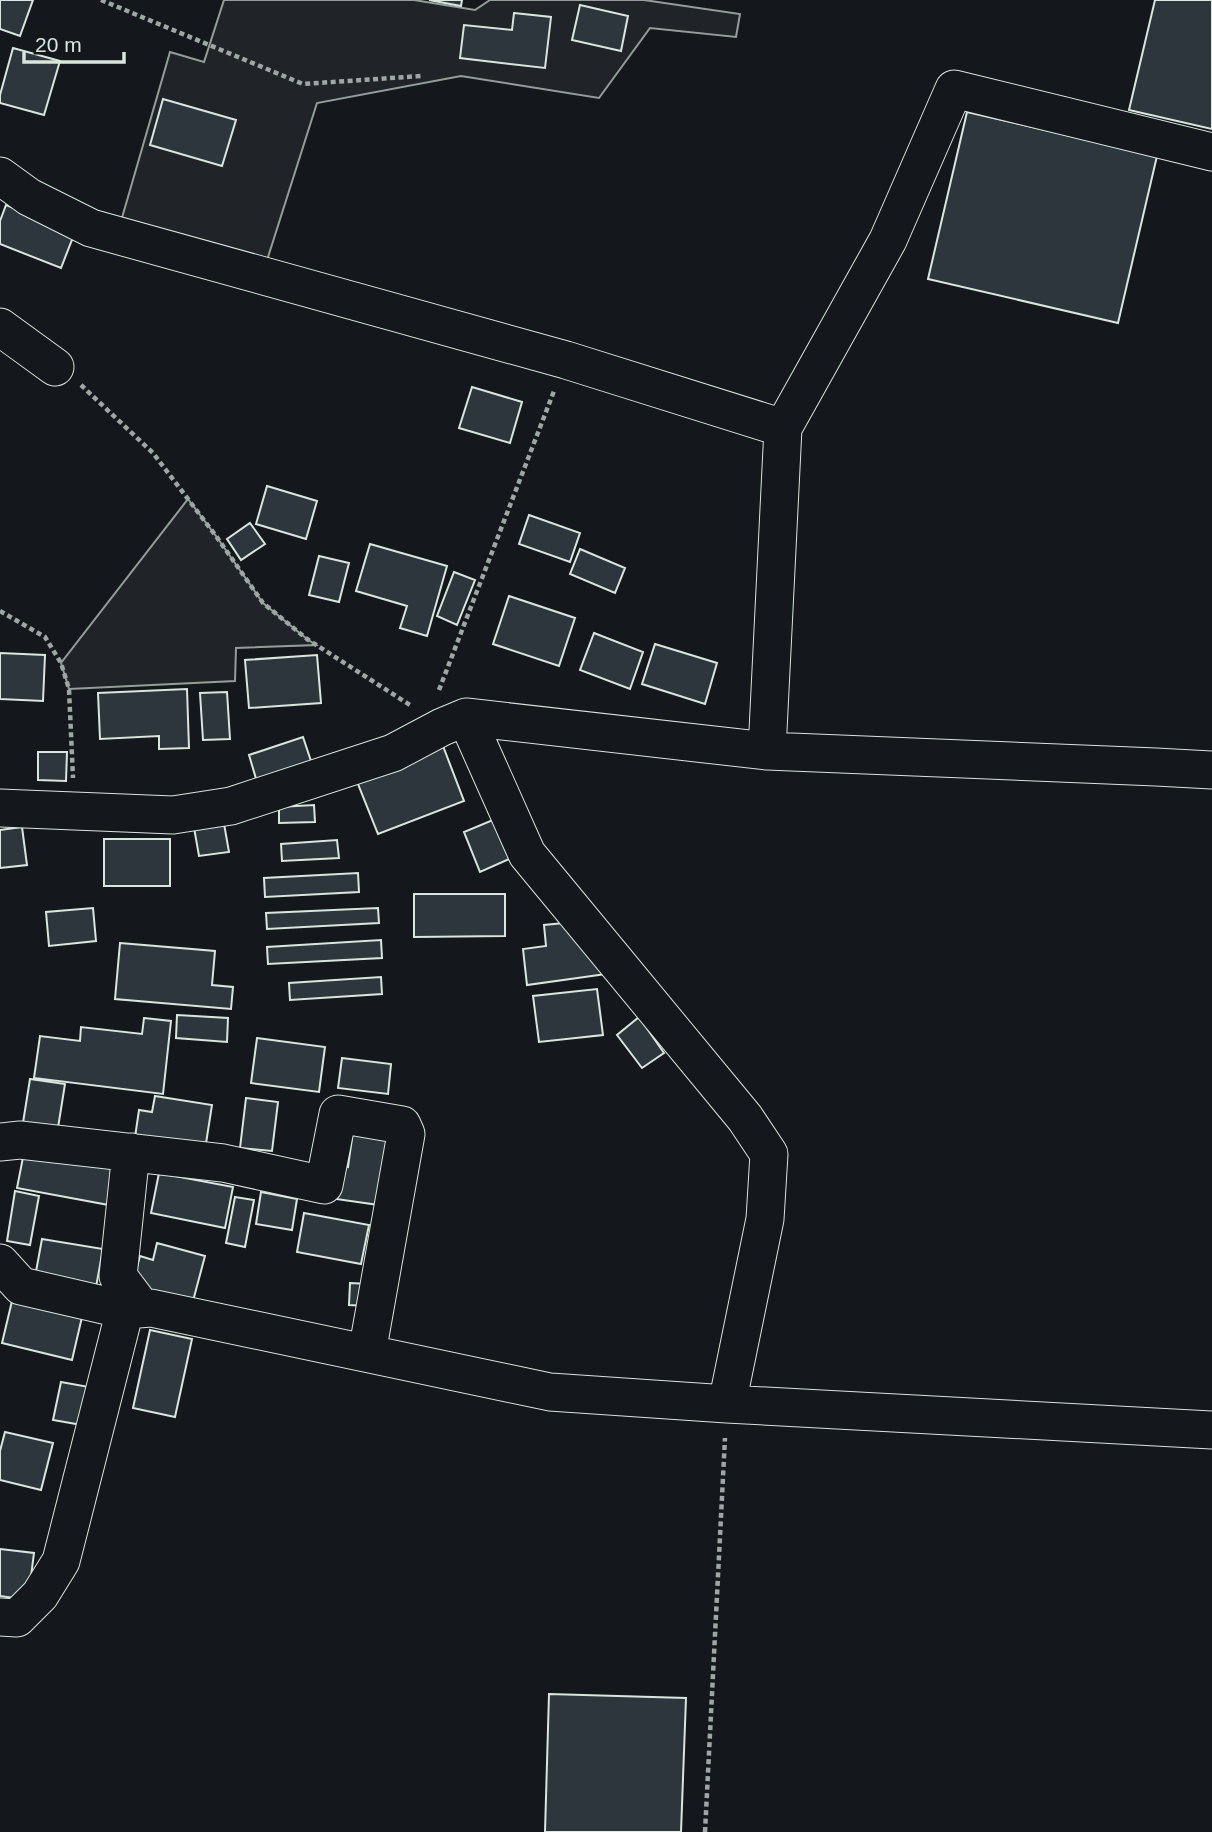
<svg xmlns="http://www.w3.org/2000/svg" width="1212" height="1832" font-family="Arial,sans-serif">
<rect width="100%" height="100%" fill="#14181c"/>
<path fill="#202428" stroke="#939e99" stroke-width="2" d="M224,0H414L475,10L490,0H644L740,14L736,37L650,28L599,98L461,76L317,103L262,276L117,235L170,52L204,62Z
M188,499L216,536L263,603L307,639L316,645L236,648L235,681L69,689L61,663Z"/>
<path fill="#2c363c" stroke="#d8e6dc" stroke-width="2" d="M0,0H33L20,36L0,29Z
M429,0H462L461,6Z
M1155,0H1212V129L1129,110Z
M580,5L628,16L621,51L572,40Z
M514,13L551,17L545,68L460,58L464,25L512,30Z
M13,48L60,61L44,115L0,103V95Z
M163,99L236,120L222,166L150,145Z
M967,112L1157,156L1118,323L928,279Z
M6,205L75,232L61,268L0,244V221Z
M472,387L522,402L510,443L459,428Z
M267,486L317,501L306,539L256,524Z
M529,515L580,533L570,562L519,544Z
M250,523L265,544L241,560L227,539Z
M370,544L447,566L427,636L400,628L407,606L356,591Z
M580,549L625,568L615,593L570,574Z
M319,556L349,563L339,602L309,595Z
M454,572L475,580L457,625L437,616Z
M509,596L575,618L559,666L493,644Z
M594,633L643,652L630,689L580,670Z
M655,644L717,663L705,704L642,684Z
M0,653L45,655L43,701L0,699Z
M317,655L321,703L249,708L245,660Z
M187,689L189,748L159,749V736L100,739L98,693Z
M227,692L230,739L203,740L200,693Z
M303,737L312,764L257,782L249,755Z
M443,746L464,801L378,834L356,779Z
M38,752H67L66,781L38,780Z
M314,805L315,822L279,823V807Z
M500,817L516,856L480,872L464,832Z
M223,818L229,852L199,856L193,822Z
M22,827L27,865L0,868V830Z
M104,839H170V886H104Z
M337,840L339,858L282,861L281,844Z
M358,873L359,892L265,897L264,878Z
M414,894H505V936L414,937Z
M93,908L96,941L49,946L46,912Z
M378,908L379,923L267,929L266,913Z
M564,923L606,974L527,985L523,949L546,946L544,925Z
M381,940L382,958L268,964L267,947Z
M120,943L215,951L212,985L233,987L231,1009L115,999Z
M381,977L382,994L290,1000L289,983Z
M597,989L603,1035L539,1042L533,996Z
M177,1015L228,1018L227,1042L176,1038Z
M639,1017L664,1053L642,1068L617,1035Z
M144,1018L171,1021L163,1094L34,1078L40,1036L80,1041L81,1027L142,1034Z
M257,1038L325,1047L319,1092L251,1083Z
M342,1058L391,1064L388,1094L338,1088Z
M30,1079L65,1084L57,1134L22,1129Z
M155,1096L212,1105L204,1156L134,1144L139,1110L152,1112Z
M246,1098L278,1102L272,1151L240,1148Z
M354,1123L397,1129L386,1206L329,1198L334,1164L348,1167Z
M25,1147L121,1165L114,1206L17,1188Z
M159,1173L233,1187L225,1228L151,1213Z
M15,1191L39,1196L30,1245L7,1241Z
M261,1192L297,1199L292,1230L256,1224Z
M235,1197L254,1200L245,1247L226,1243Z
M304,1213L369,1225L361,1264L297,1252Z
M42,1239L103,1249L96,1287L35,1277Z
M157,1243L205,1256L193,1301L132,1285L140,1256L153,1260Z
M350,1283L369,1284L368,1306L349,1305Z
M12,1301L82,1317L72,1360L2,1343Z
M150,1330L192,1339L175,1417L133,1408Z
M61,1382L89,1387L82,1425L53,1420Z
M5,1432L53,1443L41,1490L0,1480V1451Z
M0,1549L34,1553L28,1600L0,1596Z
M549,1694L686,1698L681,1832H545Z"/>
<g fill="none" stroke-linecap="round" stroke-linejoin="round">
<g stroke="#d8e6dc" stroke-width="39">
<path id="minor" d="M0,176L29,197L91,228L566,360L783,428
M0,327L55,367
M466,717L527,854L745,1118L769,1154L765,1219L727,1404L1212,1430
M767,751L783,428L888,240L954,89L1212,152
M0,808L173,815L231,806L393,753L442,727L466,717L767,751L1156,767L1212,770
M0,1142L20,1140L223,1163L324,1185L338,1114L402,1125L406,1134L367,1353
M131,1152L118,1276L142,1308
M0,1263L21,1286L125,1310
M0,1617L17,1618L40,1595L61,1561L125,1310L151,1308L550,1392L727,1404"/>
</g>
<path stroke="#9da8a2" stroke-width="4.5" stroke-dasharray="5 3.5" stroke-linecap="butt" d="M101,0L303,84L421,76
M81,385L153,453L216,536L263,603L307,639L410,705
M0,611L45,637L61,663L69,689L73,778
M439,690L554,391
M705,1832L725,1438"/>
<use href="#minor" stroke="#14181c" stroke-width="37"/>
</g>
<path d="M24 52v10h100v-10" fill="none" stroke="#d8e6dc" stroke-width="3.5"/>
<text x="35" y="52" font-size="21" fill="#d8e6dc" stroke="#14181c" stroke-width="5" paint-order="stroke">20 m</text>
</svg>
